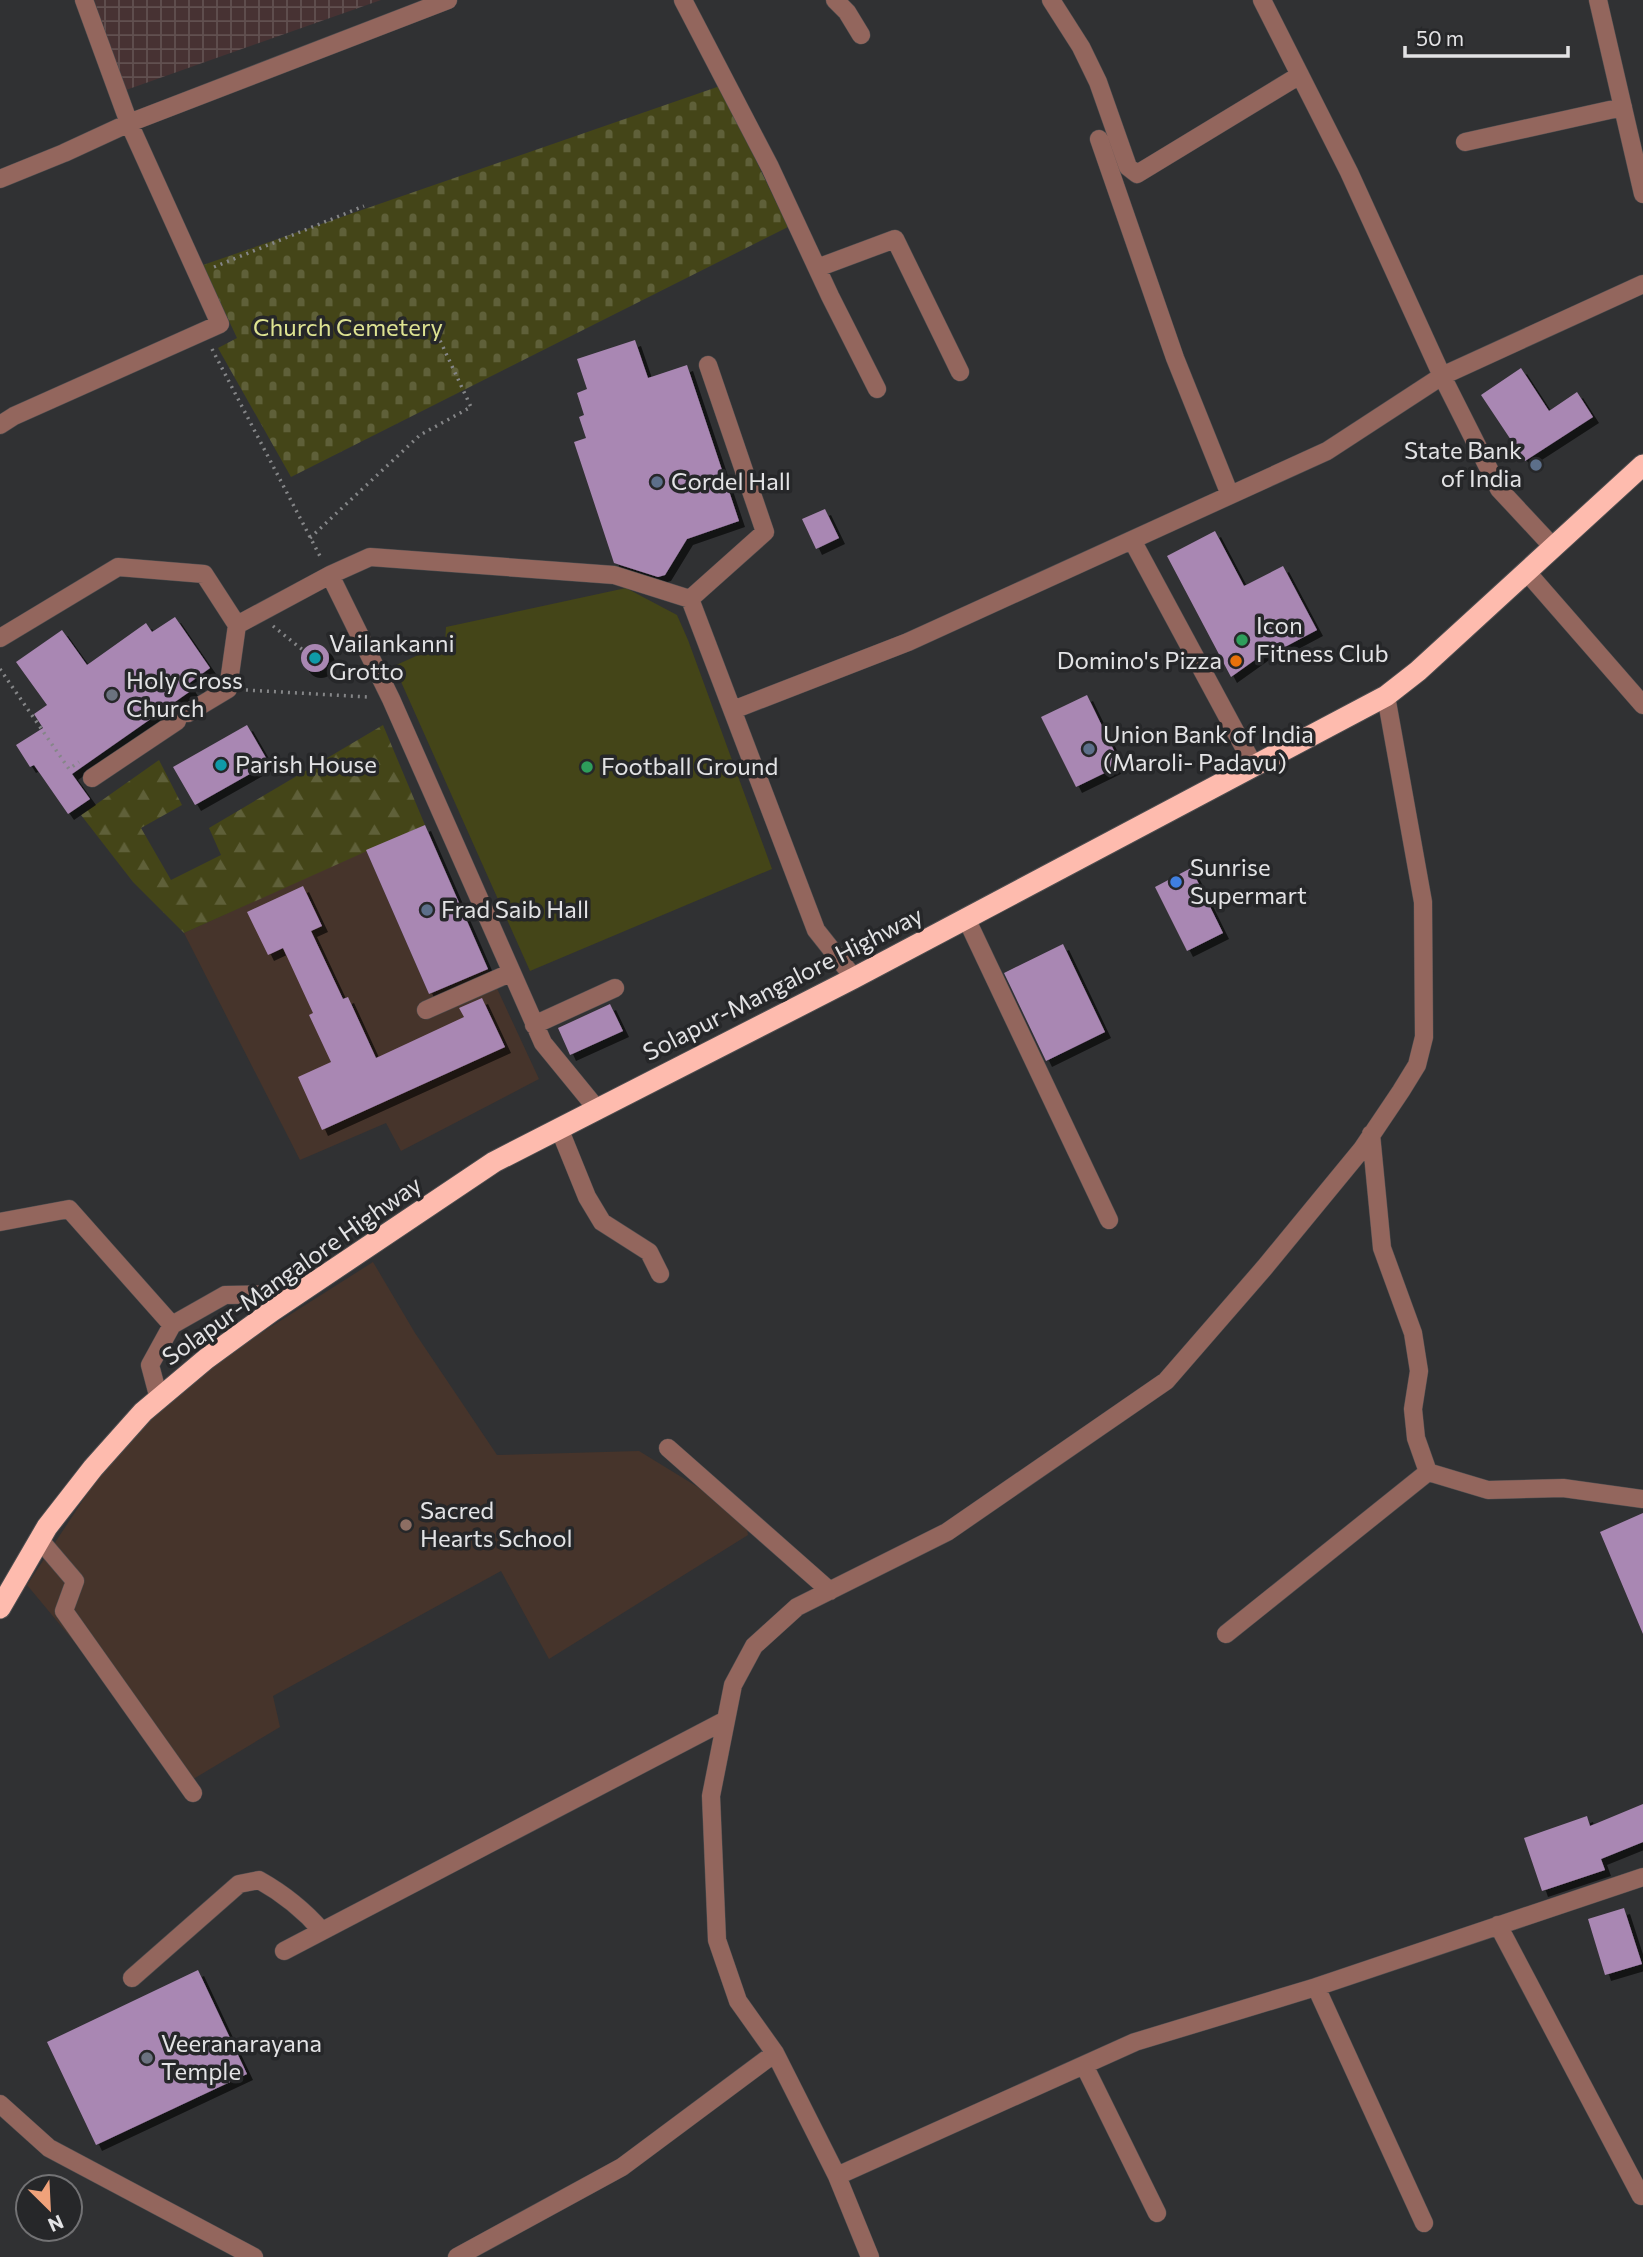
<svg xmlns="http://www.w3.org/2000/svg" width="1643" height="2257" font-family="Commissioner,sans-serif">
<defs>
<pattern id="industrial-grid" width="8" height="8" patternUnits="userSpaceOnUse" patternTransform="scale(1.75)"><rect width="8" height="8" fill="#473233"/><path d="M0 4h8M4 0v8" fill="none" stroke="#615050"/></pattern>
<pattern id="forest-firs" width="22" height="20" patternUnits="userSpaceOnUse" patternTransform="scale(1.75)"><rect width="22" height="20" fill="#444518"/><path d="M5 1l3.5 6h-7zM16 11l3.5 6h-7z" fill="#5f6039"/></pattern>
<pattern id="cemetery-stones" width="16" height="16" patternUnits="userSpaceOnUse" patternTransform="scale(1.75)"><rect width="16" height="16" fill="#444518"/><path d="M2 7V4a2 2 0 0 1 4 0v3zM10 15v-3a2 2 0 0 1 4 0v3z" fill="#5f6039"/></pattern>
<filter id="shadow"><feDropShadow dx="6" dy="6" stdDeviation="0" flood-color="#0009"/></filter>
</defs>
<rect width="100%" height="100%" fill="#303133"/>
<path fill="url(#industrial-grid)" d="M94,0H381L126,90Z"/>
<path fill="#46342b" d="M366,850L429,994L488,969L539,1079L401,1151L386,1123L300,1160L184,933Z
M373,1262L415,1333L497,1455L639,1451L745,1516L748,1535L549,1659L501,1571L273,1696L280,1727L190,1781L27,1585L122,1441L214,1363Z"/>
<path fill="#444518" d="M626,588L677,615L688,640L772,869L530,971L394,666L445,643L446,627Z"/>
<path fill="url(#forest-firs)" d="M383,725L425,825L184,933L133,882L81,815L159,760L182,805L141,828L171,880L221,855L209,828Z"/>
<path fill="url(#cemetery-stones)" d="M720,86L788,227L291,477L218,348L237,338L203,265Z"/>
<path fill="#a987b3" filter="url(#shadow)" d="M635,340L648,378L687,365L739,521L687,539L665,575L658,577L614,563L574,442L586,438L579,417L584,415L577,393L587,389L577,359Z
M1521,368L1549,411L1577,392L1593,417L1525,461L1481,395Z
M825,509L839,538L816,549L802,519Z
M1215,531L1244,586L1283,566L1317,630L1283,648L1280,642L1231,677L1167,556Z
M175,617L210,668L188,684L192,690L72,774L90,799L68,814L34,765L30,767L16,745L43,728L34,714L47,705L16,662L62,630L87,665L146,623L152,632Z
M301 658a14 14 0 1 1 28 0a14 14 0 1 1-28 0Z
M1087,695L1121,765L1076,787L1041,717Z
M247,725L269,763L195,805L173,767Z
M425,825L488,969L429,994L366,850Z
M1191,868L1223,933L1187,951L1155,887Z
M303,886L322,926L311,931L343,999L348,997L376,1058L464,1017L459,1008L482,998L505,1047L322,1130L298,1077L331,1062L309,1015L313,1013L283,948L268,955L247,912Z
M1063,944L1105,1032L1046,1061L1004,973Z
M610,1004L623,1031L570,1055L558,1028Z
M1643,1513V1634L1600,1532Z
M1643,1804V1842L1601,1859L1605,1870L1542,1891L1524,1838L1587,1816L1590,1826Z
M1624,1908L1642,1964L1605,1975L1588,1919Z
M198,1970L247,2074L96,2145L47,2042Z"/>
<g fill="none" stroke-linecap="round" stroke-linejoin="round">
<g stroke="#4d4d4f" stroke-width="19">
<path id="minor" d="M84,0L129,123L448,0
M683,0L770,167L830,296L877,389
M835,0L847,12L861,35
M1051,0L1081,47L1098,82L1128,167L1137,174L1300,75
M1262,0L1349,172L1442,376L1499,489L1553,547
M1598,0L1643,194
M1099,139L1175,358L1230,495
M1465,142L1623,107
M0,179L64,153L129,123L220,324L14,416L0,425
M817,268L895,239L960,372
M1132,540L1254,766
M1526,571L1643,705
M330,575L370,557L614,575L690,599
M690,599L816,930L854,978
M690,599L765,532L708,365
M0,638L118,567L204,574L237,625
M733,710L908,642L1327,451L1442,376L1643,284
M188,713L228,689L237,625L330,575L391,699L543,1043L597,1109
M92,778L177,721
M966,918L1109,1220
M426,1010L510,973
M534,1025L615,988
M559,1128L587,1197L602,1222L649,1252L660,1274
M1371,1134L1382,1248L1413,1333L1419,1371L1413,1409L1416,1438L1428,1472L1488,1490L1563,1488L1643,1499
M0,1222L69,1209L172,1325
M159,1399L150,1365L172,1325L225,1295L298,1294
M668,1448L830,1591
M40,1540L75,1581L64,1611L193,1793
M1226,1634L1428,1472
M1498,1925L1641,2196
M284,1951L726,1720
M132,1978L239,1884L259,1880C284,1894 303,1909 322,1931
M1316,1987L1424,2223
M1084,2065L1157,2213
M0,2104L49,2148L254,2257
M837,2176L1135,2042L1316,1987L1643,1877
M457,2257L622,2167L775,2053
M870,2257L837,2176L775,2053L738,2001L717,1940L711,1796L733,1685L754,1646L797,1607L947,1532L1166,1381L1265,1267L1362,1149L1401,1091L1417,1065L1424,1037L1423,902L1386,696"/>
</g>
<g stroke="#4d4d4f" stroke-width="23">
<path id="highway" d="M0,1608L47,1527L93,1468L143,1412L206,1359L272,1311L494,1162L854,978L1386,696L1418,671L1643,465"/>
</g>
<path stroke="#858688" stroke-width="3.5" stroke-dasharray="2 5" stroke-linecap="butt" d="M214,267L364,206
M212,349L322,560
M310,538L420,435L471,407L437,334
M273,626L304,651
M0,669L69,769L79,762
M246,690L368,697"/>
<use href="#minor" stroke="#93665d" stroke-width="18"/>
<use href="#highway" stroke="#febbae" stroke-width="21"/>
</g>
<g fill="#5c6f8a" stroke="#262729" stroke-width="2.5">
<circle cx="1536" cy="465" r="7"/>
<circle cx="657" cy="482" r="7"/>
<circle cx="1089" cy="749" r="7"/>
<circle cx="427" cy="910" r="7"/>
</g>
<g fill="#2e9e5b" stroke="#262729" stroke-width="2.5">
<circle cx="1242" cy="640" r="7"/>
<circle cx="587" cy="767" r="7"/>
</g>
<g fill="#0f9aa8" stroke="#262729" stroke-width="2.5">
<circle cx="315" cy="658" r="7"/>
<circle cx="221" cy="765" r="7"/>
</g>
<circle fill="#e8710a" stroke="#262729" stroke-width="2.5" cx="1236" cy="661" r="7"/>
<g fill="#6b7280" stroke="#262729" stroke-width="2.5">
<circle cx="112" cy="695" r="7"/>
<circle cx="147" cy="2058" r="7"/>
</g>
<circle fill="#3f7fe0" stroke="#262729" stroke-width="2.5" cx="1176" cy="882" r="7"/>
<circle fill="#8d6e63" stroke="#262729" stroke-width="2.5" cx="406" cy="1525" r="7"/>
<g text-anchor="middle" stroke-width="7" stroke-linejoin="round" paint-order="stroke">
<g font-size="24" fill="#dee392" stroke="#262729">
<text x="348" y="336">Church Cemetery</text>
</g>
<g font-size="24" fill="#e3e3e5" stroke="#262729" text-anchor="start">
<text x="1522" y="459" text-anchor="end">State Bank<tspan x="1522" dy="28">of India</tspan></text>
<text x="671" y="490">Cordel Hall</text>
<text x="1256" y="634">Icon<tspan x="1256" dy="28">Fitness Club</tspan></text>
<text x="329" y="652">Vailankanni<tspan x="329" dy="28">Grotto</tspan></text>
<text x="1222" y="669" text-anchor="end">Domino's Pizza</text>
<text x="126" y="689">Holy Cross<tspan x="126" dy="28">Church</tspan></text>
<text x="1103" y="743">Union Bank of India<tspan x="1103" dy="28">(Maroli- Padavu)</tspan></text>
<text x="235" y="773">Parish House</text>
<text x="601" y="775">Football Ground</text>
<text x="1190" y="876">Sunrise<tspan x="1190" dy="28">Supermart</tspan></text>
<text x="441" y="918">Frad Saib Hall</text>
<text x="420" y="1519">Sacred<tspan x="420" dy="28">Hearts School</tspan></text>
<text x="161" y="2052">Veeranarayana<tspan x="161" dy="28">Temple</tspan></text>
</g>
<g font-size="24" fill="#e3e3e5" stroke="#262729">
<text transform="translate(783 984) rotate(-27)" y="8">Solapur-Mangalore Highway</text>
<text transform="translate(292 1271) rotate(-35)" y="8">Solapur-Mangalore Highway</text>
</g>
</g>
<g transform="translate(49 2208) rotate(156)"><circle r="33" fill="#262729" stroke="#727274" stroke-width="2"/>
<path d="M0-5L12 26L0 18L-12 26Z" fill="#f0a27a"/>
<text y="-10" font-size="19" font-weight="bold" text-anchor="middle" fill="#e3e3e5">N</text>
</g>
<path d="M1405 46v10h163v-10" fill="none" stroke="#e3e3e5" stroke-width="3.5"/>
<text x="1416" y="46" font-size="21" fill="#e3e3e5" stroke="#262729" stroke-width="5" paint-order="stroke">50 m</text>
</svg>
